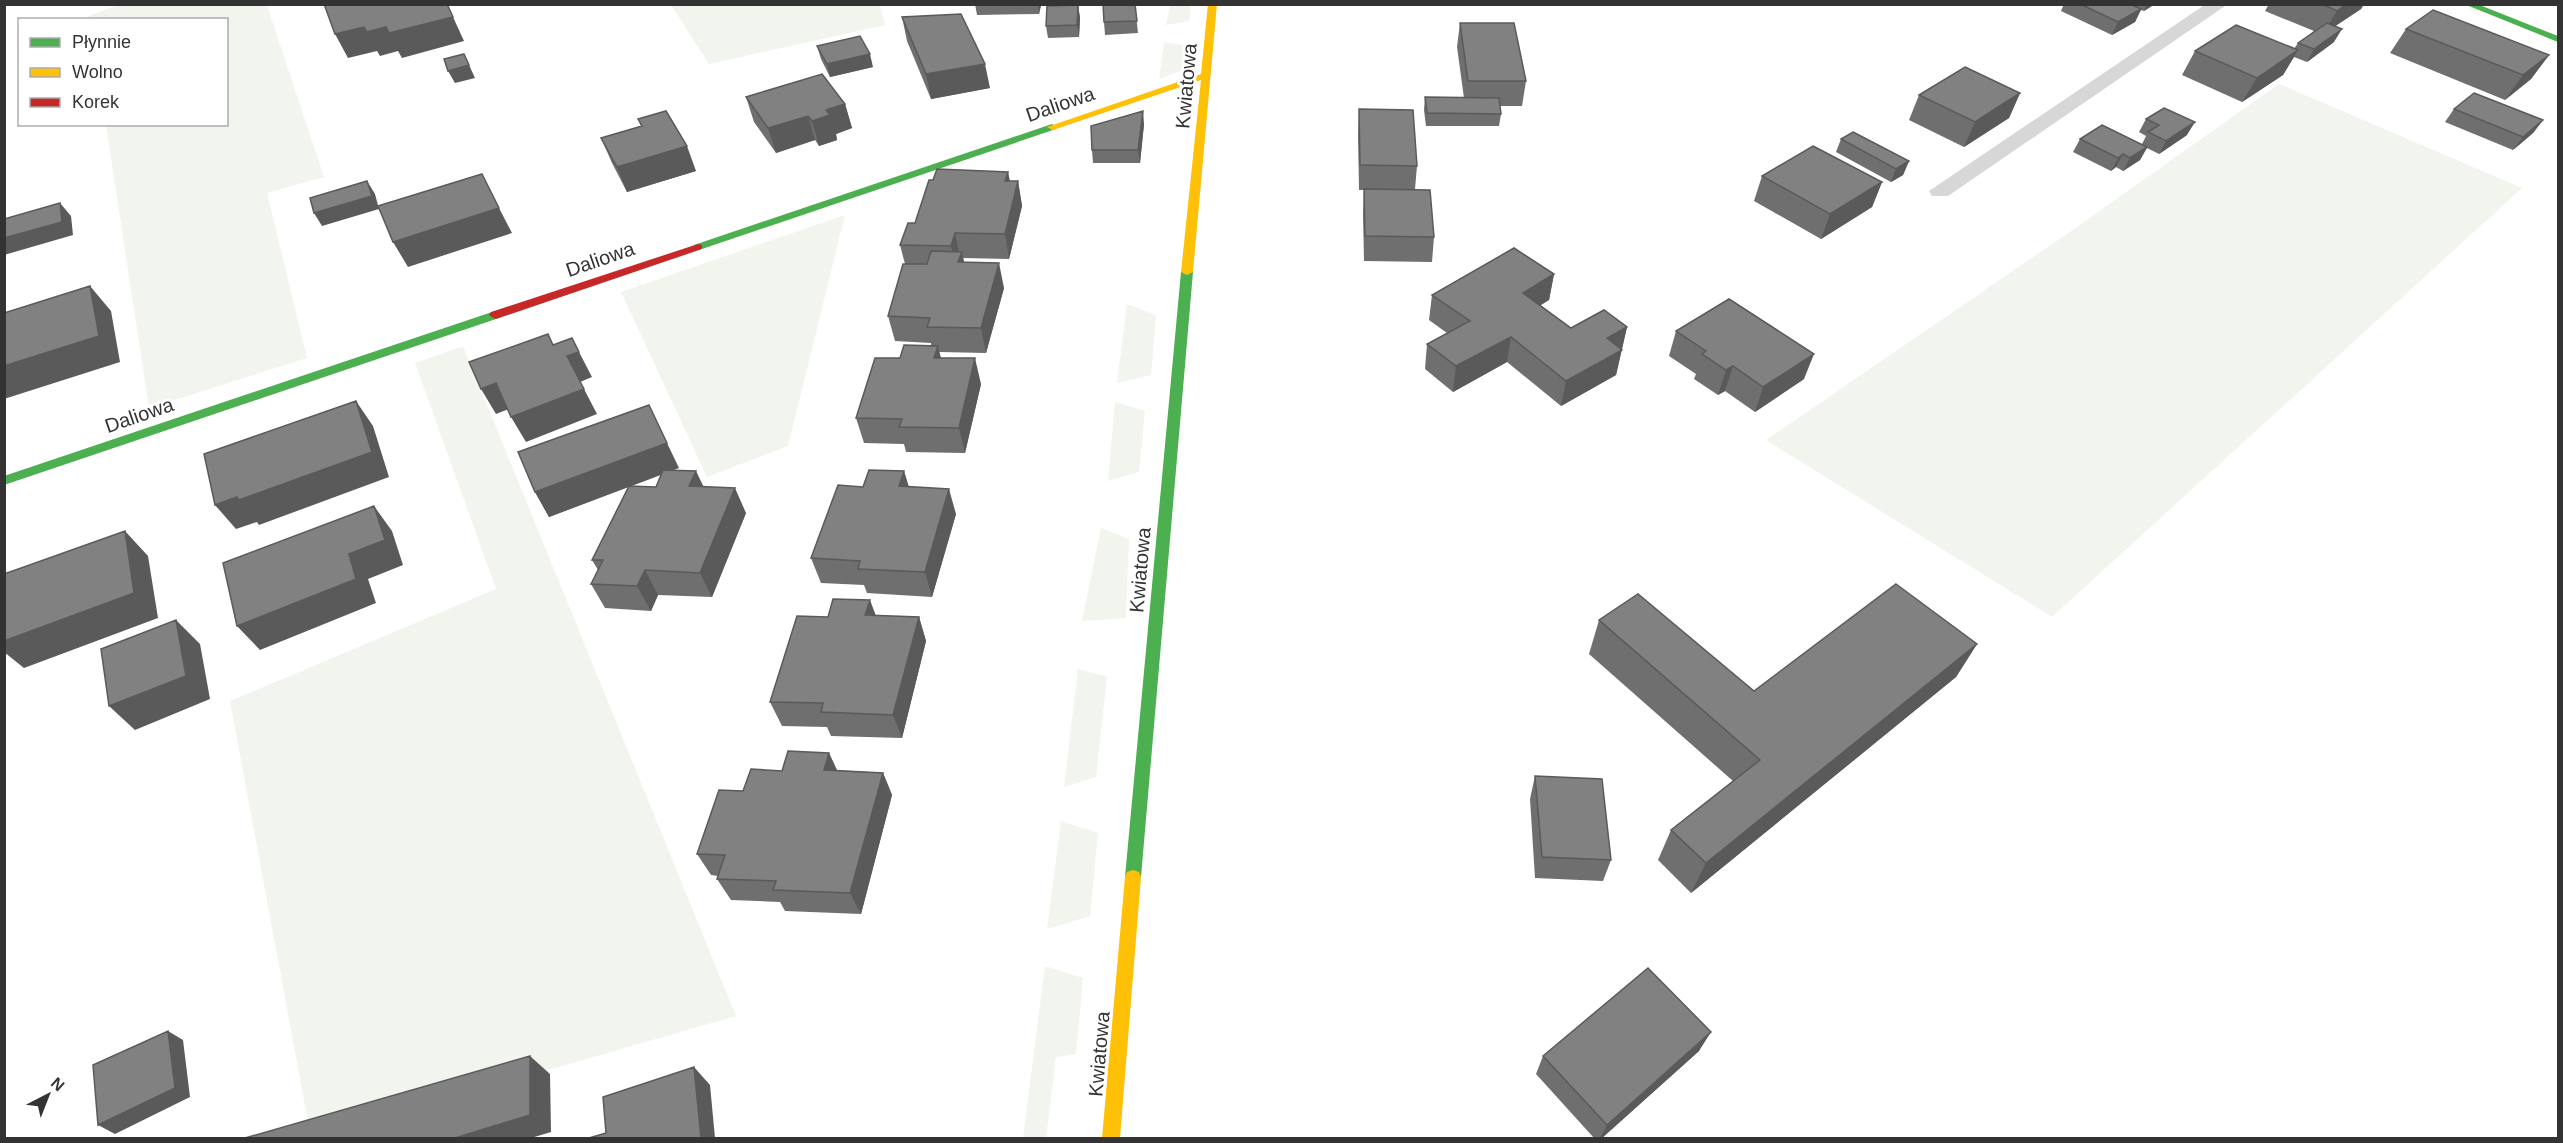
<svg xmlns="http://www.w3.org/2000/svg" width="2563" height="1143" font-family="Helvetica,sans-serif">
<rect width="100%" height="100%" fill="#fff"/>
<path fill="#f1f5ed" d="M121,4L267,5L324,177L267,193L307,358L149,408L106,125L226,124V20L89,19L88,16Z
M671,5H880L885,25L709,64Z
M1170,5H1191L1189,21L1166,25Z
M1164,42L1185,46L1183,70L1159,79Z
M2279,84L2522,188L2052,617L1766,440L2064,236Z
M845,215L788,446L707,477L621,292Z
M1127,304L1156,315L1151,375L1117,383Z
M463,346L736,1016L311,1138L230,701L496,589L415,363Z
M1115,402L1145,411L1139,472L1108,481Z
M1101,528L1129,539L1126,618L1082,621Z
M1078,669L1107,677L1096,777L1064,787Z
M1061,821L1098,833L1090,916L1047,929Z
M1045,966L1083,978L1076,1054L1056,1057L1046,1138H1023Z"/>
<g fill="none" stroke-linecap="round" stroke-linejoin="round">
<path fill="#d7d7d7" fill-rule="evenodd" d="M2206,4H2228L1948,196H1932L1929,191Z"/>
<path fill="#4caf50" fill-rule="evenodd" d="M2464,4H2477L2558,36V42Z
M1052,124L1057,127L1056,129L702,249H694L693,247L694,245Z
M1187,269L1193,272L1141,877L1139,882L1133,884L1127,882L1125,877L1181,272Z
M495,311L501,315L499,318L4,485V476Z"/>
<path fill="#ffc107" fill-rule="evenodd" d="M1208,4H1217L1193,272L1187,275L1181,272L1201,80L1056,129L1052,130L1047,127L1201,74Z
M1133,870L1139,872L1141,877L1120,1138H1102L1125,877L1127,872Z"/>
<path fill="#c62828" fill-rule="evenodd" d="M698,244L702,245V249L499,318L495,319L489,315L491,312Z"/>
</g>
<path fill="#6f6f6f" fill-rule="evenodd" d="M975,4H1058V6L1078,5L1080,18L1079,37L1048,38L1046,26L1047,6H1041L1039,14L977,15Z
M1135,4L1138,33L1105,35L1104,22Z
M2064,4H2155L2144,11L2141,10L2135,22L2112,35L2061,11Z
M2269,4H2364L2361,9L2335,26L2334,42L2307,62L2294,57L2283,75L2242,102L2182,75L2195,51L2294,49L2298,43L2314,31L2265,11Z
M902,17L990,88L931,99L907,41Z
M1460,23L1526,81L1522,106H1500L1501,114L1499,126H1426L1424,110L1425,97L1464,98L1457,47Z
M2406,29L2549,55L2531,79L2505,100L2390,53Z
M817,46L873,67L830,77L821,59Z
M2020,93L2009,118L1964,147L1909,120L1919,95Z
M746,97L845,104L852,128L836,134L837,140L819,146L815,140L776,153L754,122Z
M1359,109L1417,166L1415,189L1434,237L1432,262L1364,261L1363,214L1364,190H1359L1358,134Z
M2454,109L2543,120L2533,133L2513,150L2445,122Z
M638,119L696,171L627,192L612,163L601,138L641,126Z
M2146,119L2187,135L2159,154L2147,148L2140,160L2123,171L2116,167L2111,171L2073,152L2080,139L2142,144L2146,136L2139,132Z
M1144,124L1140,163H1093L1092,150Z
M1841,139L1909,161L1903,175L1891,182L1836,152Z
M1008,172L1010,181H1018L1022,206L1009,259L963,258L964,262L1004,288L986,353L939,352L941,358L981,384L965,453L906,452L904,444L864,443L856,418L900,358L931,345V343L895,341L888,316L905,264L900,245L915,223Z
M1762,176L1882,182L1872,207L1821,239L1754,201Z
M1554,274L1549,300L1540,305L1571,328L1627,327L1616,375L1561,406L1507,362L1453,392L1425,369L1427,344L1447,333L1429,320L1432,295Z
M1676,331L1804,379L1755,412L1725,391L1718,395L1694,379L1696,374L1669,356Z
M679,468L671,470L703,487L746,513L712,597L658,595L651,611L605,608L591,584L598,570L592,560L628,487L549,517L535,492ZM662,474L656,487L631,486L647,480Z
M904,471L909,487L956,514L932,597L867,593L864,585L821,583L811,558L863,487Z
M876,616L919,617L926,641L902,738L831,736L827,727L782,726L770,702L828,617Z
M1599,620L1754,691L1977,644L1956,677L1691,893L1658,860L1671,830L1733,781L1589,654Z
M829,753L837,770L883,773L892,795L861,914L785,911L780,902L731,900L717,879L718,876L711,875L697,854L743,791L782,771Z
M1535,776L1611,860L1603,881L1535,878L1530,799Z
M1699,1051L1602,1138H1594L1536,1074L1543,1056Z"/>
<path fill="#5a5a5a" d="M1038,4H1041L1039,14Z
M2147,4H2155L2144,11Z
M2346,4H2364L2361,9L2322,35L2337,11Z
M1078,5L1080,18L1079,37L1077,25Z
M2141,9L2135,22L2112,35L2118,22Z
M453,17L464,41L402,58L398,51L380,56L377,51L348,58L335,34L364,27H386Z
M2342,29L2334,42L2307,62L2314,49Z
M2298,50L2283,75L2242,102L2257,78Z
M464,54L475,78L455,83L448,71Z
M870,54L873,67L830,77L827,64Z
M2549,55L2531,79L2505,100L2523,75Z
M985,64L990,88L931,99L926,74Z
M2020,93L2009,118L1964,147L1975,122Z
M845,104L852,128L836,134L837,140L819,146L812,121L826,110Z
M1143,111L1144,124L1140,163L1138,150Z
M808,116L815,140L776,153L768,128Z
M2543,120L2533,133L2513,150L2523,137Z
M2195,122L2187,135L2159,154L2166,141Z
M687,146L696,171L627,192L617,167Z
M2147,147L2140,160L2123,171L2130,158Z
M2123,154L2116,167L2111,171L2118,158Z
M1909,161L1903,175L1891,182L1896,169Z
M1008,172L1012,197L1005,181Z
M367,181L375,194L379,209L322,226L314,213Z
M1018,181L1022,206L1009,259L1005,234Z
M1882,182L1872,207L1821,239L1830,214Z
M60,203L71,216L73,235L4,255V238Z
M499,208L512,233L408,267L393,242Z
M955,233L960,256L962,252L967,277L957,271L951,246Z
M999,263L1004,288L986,353L981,328Z
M1554,274L1549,300L1519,319L1523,293Z
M90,286L111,311L120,362L4,399V366Z
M1627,327L1616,375L1561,406L1566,381L1607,338Z
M1511,337L1507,362L1453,392L1456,366Z
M938,346L944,371L934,358Z
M579,352L592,377L580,382L567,356Z
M1814,354L1804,379L1755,412L1763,387Z
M975,358L981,384L965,453L959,428Z
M1733,366L1725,391L1718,395L1726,370Z
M496,383L511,408L496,414L481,389Z
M584,389L597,414L526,442L511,417Z
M356,401L373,426L389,477L259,525L257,522L236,529L215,505Z
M667,443L679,468L549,517L535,492Z
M696,471L708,496L689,486Z
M904,471L911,496L899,486Z
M735,488L746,513L712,597L700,573Z
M949,489L956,514L932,597L925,572Z
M374,506L392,531L403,565L368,579L376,603L260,650L237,626L349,554Z
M125,531L148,556L158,618L24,668L4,652V641Z
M645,570L658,595L651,611L637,586Z
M870,600L879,624L865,615Z
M919,617L926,641L902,738L893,715Z
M176,620L200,644L210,699L135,730L109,706Z
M1977,644L1956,677L1691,893L1706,863Z
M829,753L839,775L824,770Z
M883,773L892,795L861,914L850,893Z
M168,1031L183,1040L190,1097L115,1134L98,1125Z
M1711,1032L1699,1051L1602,1138H1600L1607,1125Z
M530,1056L550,1074L551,1132L531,1138H455Z
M694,1067L710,1085L715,1138H701Z"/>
<path fill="#818181" stroke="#5a5a5a" stroke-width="1.5" d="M324,4H447L453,17L389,33L386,27L367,32L364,27L335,34Z
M1103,4H1135L1137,21L1104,22Z
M2080,4H2130L2141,9L2118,22Z
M2322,4H2346L2337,11Z
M1078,5L1077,25L1046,26L1047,6Z
M2433,10L2549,55L2523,75L2406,29Z
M961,14L985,64L926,74L902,17Z
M1460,23H1514L1526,81H1468Z
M2327,23L2342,29L2314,49L2298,43Z
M2236,25L2298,50L2257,78L2195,51Z
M860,36L870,54L827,64L817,46Z
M464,54L469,65L448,71L444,59Z
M1965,67L2020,93L1975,122L1919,95Z
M822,74L845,104L826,110L830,115L812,121L808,116L768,128L746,97Z
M2474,93L2543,120L2523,137L2454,109Z
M1425,97L1499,98L1501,114L1427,113Z
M2164,108L2195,122L2166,141L2148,132L2159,125L2146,119Z
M1359,109L1413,110L1417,166L1360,165Z
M666,111L687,146L617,167L601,138L642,126L638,119Z
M1143,111L1138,150H1092L1091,126Z
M2102,125L2147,147L2130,158L2123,154L2118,158L2080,139Z
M1853,132L1909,161L1896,169L1841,139Z
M1813,146L1882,182L1830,214L1762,176Z
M937,169L1008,172L1005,181H1018L1005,234L955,233L951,246L900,245L908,223H915L929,180H933Z
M482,174L499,208L393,242L378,206Z
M367,181L372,196L314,213L310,198Z
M1364,189L1430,190L1434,237L1365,236Z
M60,203L62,222L4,238V219Z
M1514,248L1554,274L1523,293L1571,328L1604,310L1627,327L1607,338L1622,350L1566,381L1511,337L1456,366L1427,344L1470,321L1432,295Z
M931,251L962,252L958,262L999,263L981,328L927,327L930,318L888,316L903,264H927Z
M90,286L99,336L4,366V313Z
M1729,299L1814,354L1763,387L1733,366L1726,370L1702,354L1706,351L1676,331Z
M548,334L553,345L572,338L579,352L567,356L584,389L511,417L496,383L481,389L469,362Z
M904,345L938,346L934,358H975L959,428L899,427L902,419L856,418L875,358H900Z
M356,401L372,452L239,500L237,497L215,505L204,454Z
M649,405L667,443L535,492L518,452Z
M663,470L696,471L689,486L735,488L700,573L645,570L637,586L591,584L603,560H592L629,486L656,487Z
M869,470L904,471L899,486L949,489L925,572L858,569L860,561L811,558L838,485L863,487Z
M374,506L385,540L349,554L356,579L237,626L223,563Z
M125,531L134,593L4,641V574Z
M1896,584L1977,644L1706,863L1671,830L1760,760L1599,620L1638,594L1754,691Z
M833,599L870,600L865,615L919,617L893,715L821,712L823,703L770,702L797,616L828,617Z
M176,620L186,676L109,706L101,649Z
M788,751L829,753L824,770L883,773L850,893L773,890L776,881L717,879L725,855L697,854L719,790L743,791L751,769L782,771Z
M1535,776L1602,779L1611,860L1542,857Z
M1648,968L1711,1032L1607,1125L1543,1056Z
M168,1031L175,1088L98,1125L93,1065Z
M530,1056V1115L455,1138H245Z
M694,1067L701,1138H589L606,1133L603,1097Z"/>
<g text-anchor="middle" stroke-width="6" stroke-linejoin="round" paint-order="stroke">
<g font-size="20" fill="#333" stroke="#fff">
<text transform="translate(1186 86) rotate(-85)" y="7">Kwiatowa</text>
<text transform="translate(1060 104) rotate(-19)" y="7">Daliowa</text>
<text transform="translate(600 259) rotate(-19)" y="7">Daliowa</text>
<text transform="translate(139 415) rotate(-19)" y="7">Daliowa</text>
<text transform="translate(1140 570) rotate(-85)" y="7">Kwiatowa</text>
<text transform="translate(1099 1054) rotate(-85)" y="7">Kwiatowa</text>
</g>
</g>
<rect width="2563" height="1143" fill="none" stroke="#333333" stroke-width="12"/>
<rect x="18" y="18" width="210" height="108" fill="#ffffff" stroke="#adadad" stroke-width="1.5"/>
<rect x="30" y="38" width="30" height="9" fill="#4caf50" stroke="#adadad" stroke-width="1.5"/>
<text x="72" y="48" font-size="18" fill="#333333">Płynnie</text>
<rect x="30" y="68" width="30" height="9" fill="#ffc107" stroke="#adadad" stroke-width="1.5"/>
<text x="72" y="78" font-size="18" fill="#333333">Wolno</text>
<rect x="30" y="98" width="30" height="9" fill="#c62828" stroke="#adadad" stroke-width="1.5"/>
<text x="72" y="108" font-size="18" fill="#333333">Korek</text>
<g transform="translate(48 1095) rotate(42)" stroke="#ffffff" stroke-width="4.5" paint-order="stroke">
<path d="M0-4.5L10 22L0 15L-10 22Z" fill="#333333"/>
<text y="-9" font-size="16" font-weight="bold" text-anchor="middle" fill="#333333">N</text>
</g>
</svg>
